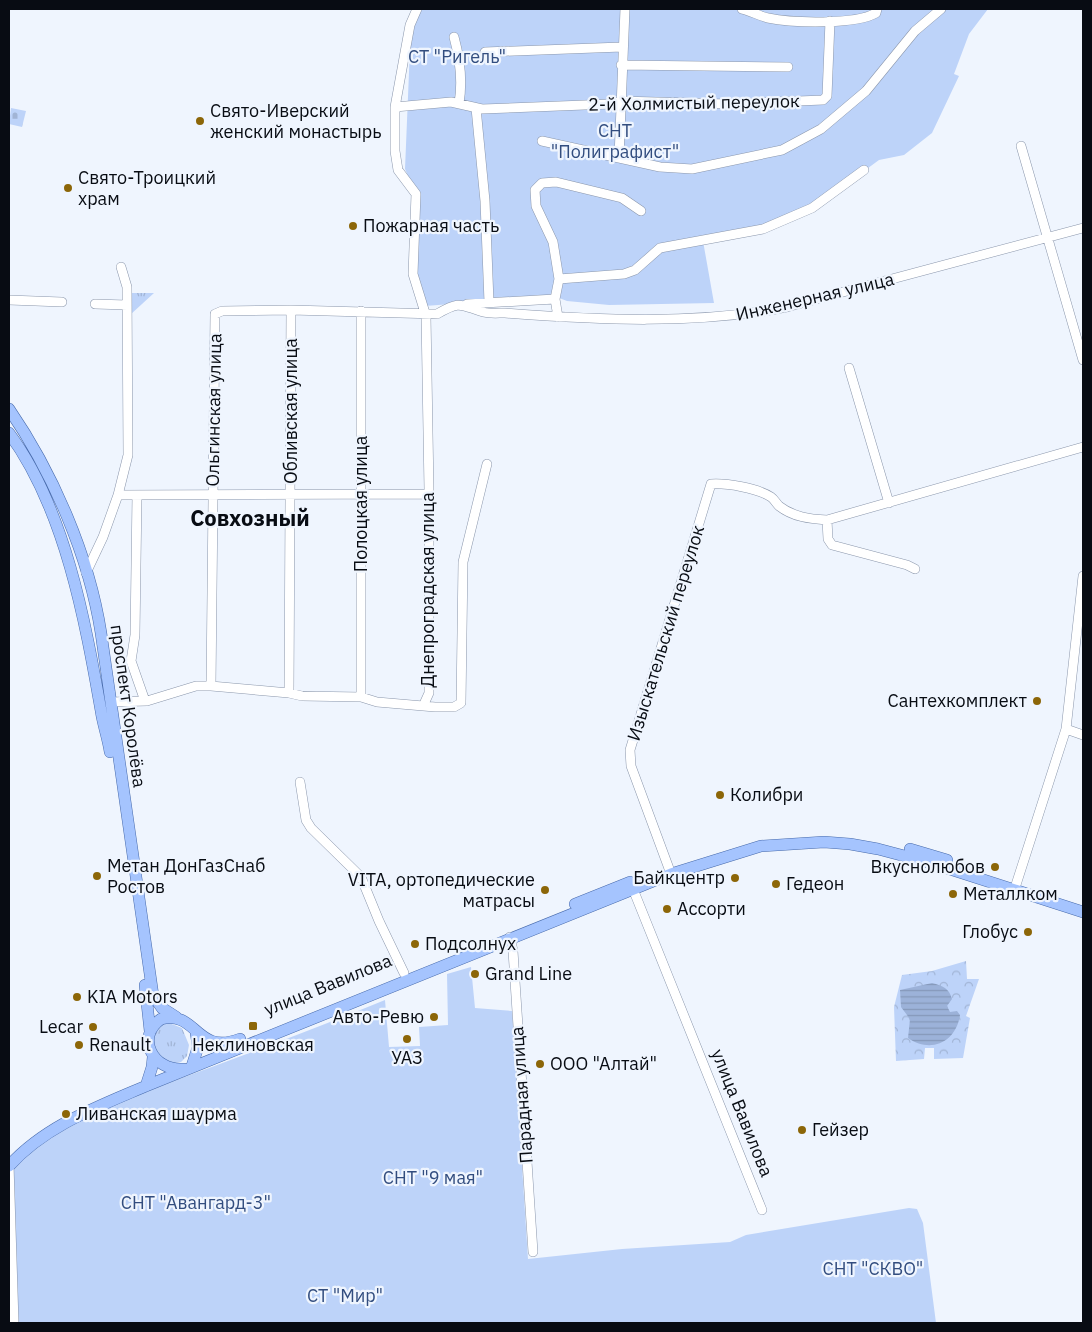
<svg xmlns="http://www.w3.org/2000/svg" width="1092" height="1332" font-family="'IBM Plex Sans',sans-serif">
<defs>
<pattern id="grass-tufts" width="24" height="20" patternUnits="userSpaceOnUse" patternTransform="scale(1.25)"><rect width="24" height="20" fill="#bdd3f9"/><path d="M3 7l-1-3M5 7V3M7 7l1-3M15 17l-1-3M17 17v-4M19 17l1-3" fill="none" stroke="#a1b4d5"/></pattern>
<pattern id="forest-crowns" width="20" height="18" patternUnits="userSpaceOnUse" patternTransform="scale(1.25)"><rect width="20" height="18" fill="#bdd3f9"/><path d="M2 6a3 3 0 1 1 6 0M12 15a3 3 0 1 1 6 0" fill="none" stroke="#a1b4d5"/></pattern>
<pattern id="cemetery-stones" width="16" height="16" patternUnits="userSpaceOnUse" patternTransform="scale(1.25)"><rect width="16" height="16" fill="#bdd3f9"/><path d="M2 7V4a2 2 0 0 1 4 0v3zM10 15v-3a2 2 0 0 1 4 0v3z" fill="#a1b4d5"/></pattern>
<pattern id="water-rules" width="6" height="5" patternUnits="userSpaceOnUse" patternTransform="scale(1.25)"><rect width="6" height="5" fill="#9cb2d9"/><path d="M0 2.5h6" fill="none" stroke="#8598b9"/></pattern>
</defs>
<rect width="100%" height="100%" fill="#eff5fe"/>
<path fill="url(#grass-tufts)" d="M131,293H154L130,315Z
M169,1023L182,1028L189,1045L187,1056L181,1062L171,1064C154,1051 148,1044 161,1024Z"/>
<path fill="url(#forest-crowns)" d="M966,961L967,979H979L966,1016L970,1018L963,1058L934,1059V1048H925L924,1059L896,1061L894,1007L902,975L932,971Z"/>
<path fill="url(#cemetery-stones)" d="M11,108L26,111L22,127L9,124Z"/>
<path fill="#bdd3f9" d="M418,9H988L969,34L954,74L959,76L932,133L904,155L879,160L811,210L778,225L703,241L714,303L609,305L567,301L554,296L425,306L415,273L416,194L405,169L411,24Z
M471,967L475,1008L512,1011L528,1259L622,1249L730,1242L746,1235L909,1208L917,1209L923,1223L936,1323H9V1172C62,1119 139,1094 209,1068C268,1046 327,1024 385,1000L389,1047L420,1046L419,1027L448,1025L447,974Z"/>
<path fill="url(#water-rules)" d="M932,983C943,986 949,988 952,999L947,1006L950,1012L957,1011L960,1015C956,1042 931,1054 908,1038L910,1019L901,1007L900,990Z"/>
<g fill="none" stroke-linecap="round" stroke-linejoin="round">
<g stroke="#8b97ac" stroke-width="10">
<path id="minor" d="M417,9L410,25L395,107V151L398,170L416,194L413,274L426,316L429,490V693L424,704
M742,9C751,11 759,16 768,18C792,23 855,25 876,13L877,9
M454,37C460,59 463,80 459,103
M485,52L622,47
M621,65L788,67
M395,107L451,102L482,109L610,104L620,101L728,104L823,100L827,96L830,21
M476,108L485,201L489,302
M542,141L660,167L692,169L782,150L821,129L866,91L915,31L941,9
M1021,146L1083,360
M619,157L625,9
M559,279L624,274L635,270L660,248L763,229L812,208L864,170
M9,300L62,302
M95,304L127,305
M467,304L555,299
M558,317L555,299L559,279L553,242L536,206L535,190L542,183L556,182L622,198L641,211
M849,368L889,503
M118,495L429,494
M137,495L135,635L131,661L145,701
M827,520L828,539L832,545L907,565L915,569
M86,573L103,537L118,495L128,455L127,287L121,267
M211,686L215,314L222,311L291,310L437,314C461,300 460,305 483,312C490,314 498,313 505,313C598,320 696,325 787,307L1083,228
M289,693L291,310
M361,697V311
M111,702L147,701L196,686H211L289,693L302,696L361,697L377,702L435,707H454L461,703L463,562L487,464
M1066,729L1083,735
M300,782L306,820L311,828L361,877L379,921L404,973
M671,874L631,766L630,750L711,484C727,483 757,488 771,497C774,499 776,503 779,506C793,517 810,519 827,520L1083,447
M633,889L762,1210
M1014,891L1066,729L1083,576
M510,937L513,951L533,1252
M9,1165L14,1323"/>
</g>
<g stroke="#476aab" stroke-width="12">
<path id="major" d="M9,409C53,473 89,556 101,633L153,995L162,1008L176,1017
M9,433C65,509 85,620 101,711C103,725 108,738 110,752
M910,849L947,860
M575,904L630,882
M145,985L150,1031
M192,1066L198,1047L196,1033
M183,1069C153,1071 135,1037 161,1019C198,1010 195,1056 240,1039
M146,1086L152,1067L153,1057
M9,1166C45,1126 97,1107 146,1086L671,874L761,846L824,842L850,844L878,849L931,863L1083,912"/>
</g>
<use href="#minor" stroke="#fff" stroke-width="9"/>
<use href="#major" stroke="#a5c4fe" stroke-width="11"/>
</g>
<g fill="#8c6608" stroke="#eff5fe" stroke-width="2">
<circle cx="200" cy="121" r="5"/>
<circle cx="68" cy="188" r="5"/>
<circle cx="353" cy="226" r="5"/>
<circle cx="1037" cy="701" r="5"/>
<circle cx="720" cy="795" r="5"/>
<circle cx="995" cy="867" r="5"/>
<circle cx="97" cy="876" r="5"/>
<circle cx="735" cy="878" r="5"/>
<circle cx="776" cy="884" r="5"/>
<circle cx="545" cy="890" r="5"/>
<circle cx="953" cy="894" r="5"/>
<circle cx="667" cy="909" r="5"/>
<circle cx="1028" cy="932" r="5"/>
<circle cx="415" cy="944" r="5"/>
<circle cx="475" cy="974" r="5"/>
<circle cx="77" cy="997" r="5"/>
<circle cx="434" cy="1017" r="5"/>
<rect x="248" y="1021" width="10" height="10" rx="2.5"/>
<circle cx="93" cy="1027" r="5"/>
<circle cx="407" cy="1039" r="5"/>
<circle cx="79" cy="1045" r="5"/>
<circle cx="540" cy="1064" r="5"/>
<circle cx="66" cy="1114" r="5"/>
<circle cx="802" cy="1130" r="5"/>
</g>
<g text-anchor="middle" stroke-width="4.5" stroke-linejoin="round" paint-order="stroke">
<g font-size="18" fill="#324d7f" stroke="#eff5fe">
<text x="457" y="63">СТ "Ригель"</text>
<text x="615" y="137">СНТ<tspan x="615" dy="21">"Полиграфист"</tspan></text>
<text x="433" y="1184">СНТ "9 мая"</text>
<text x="196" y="1209">СНТ "Авангард-3"</text>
<text x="873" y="1275">СНТ "СКВО"</text>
<text x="345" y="1302">СТ "Мир"</text>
</g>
<g font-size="18" fill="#080c13" stroke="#eff5fe">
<text transform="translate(694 103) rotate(-1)" y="6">2-й Холмистый переулок</text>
<text transform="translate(815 297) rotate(-13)" y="6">Инженерная улица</text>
<text transform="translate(214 410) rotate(-89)" y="6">Ольгинская улица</text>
<text transform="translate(291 411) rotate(-90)" y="6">Обливская улица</text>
<text transform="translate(361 504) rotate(-90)" y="6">Полоцкая улица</text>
<text transform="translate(428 590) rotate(-90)" y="6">Днепроградская улица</text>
<text transform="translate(666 633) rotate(-73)" y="6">Изыскательский переулок</text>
<text transform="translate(128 706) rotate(82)" y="6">проспект Королёва</text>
<text transform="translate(328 985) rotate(-22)" y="6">улица Вавилова</text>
<text transform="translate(522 1095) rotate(-94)" y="6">Парадная улица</text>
<text transform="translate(742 1113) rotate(68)" y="6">улица Вавилова</text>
</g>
<g font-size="18" fill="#080c13" stroke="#eff5fe" text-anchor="start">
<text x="210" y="117">Свято-Иверский<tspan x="210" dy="21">женский монастырь</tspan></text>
<text x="78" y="184">Свято-Троицкий<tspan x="78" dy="21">храм</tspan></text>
<text x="363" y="232">Пожарная часть</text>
<text x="1027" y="707" text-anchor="end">Сантехкомплект</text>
<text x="730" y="801">Колибри</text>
<text x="107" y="872">Метан ДонГазСнаб<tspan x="107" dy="21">Ростов</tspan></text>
<text x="985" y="873" text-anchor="end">Вкуснолюбов</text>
<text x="725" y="884" text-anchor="end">Байкцентр</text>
<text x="535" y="886" text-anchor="end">VITA, ортопедические<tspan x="535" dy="21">матрасы</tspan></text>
<text x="786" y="890">Гедеон</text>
<text x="963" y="900">Металлком</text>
<text x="677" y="915">Ассорти</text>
<text x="1018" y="938" text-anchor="end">Глобус</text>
<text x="425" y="950">Подсолнух</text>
<text x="485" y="980">Grand Line</text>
<text x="87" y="1003">KIA Motors</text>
<text x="424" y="1023" text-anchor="end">Авто-Ревю</text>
<text x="83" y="1033" text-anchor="end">Lecar</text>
<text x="89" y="1051">Renault</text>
<text x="253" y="1051" text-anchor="middle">Неклиновская</text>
<text x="407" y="1064" text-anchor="middle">УАЗ</text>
<text x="550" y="1070">ООО "Алтай"</text>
<text x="76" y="1120">Ливанская шаурма</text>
<text x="812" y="1136">Гейзер</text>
</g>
<g font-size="22" font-weight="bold" fill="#080c13" stroke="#eff5fe">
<text x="250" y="526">Совхозный</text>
</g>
</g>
<rect width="1092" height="1332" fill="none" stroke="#080c13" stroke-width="20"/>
</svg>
